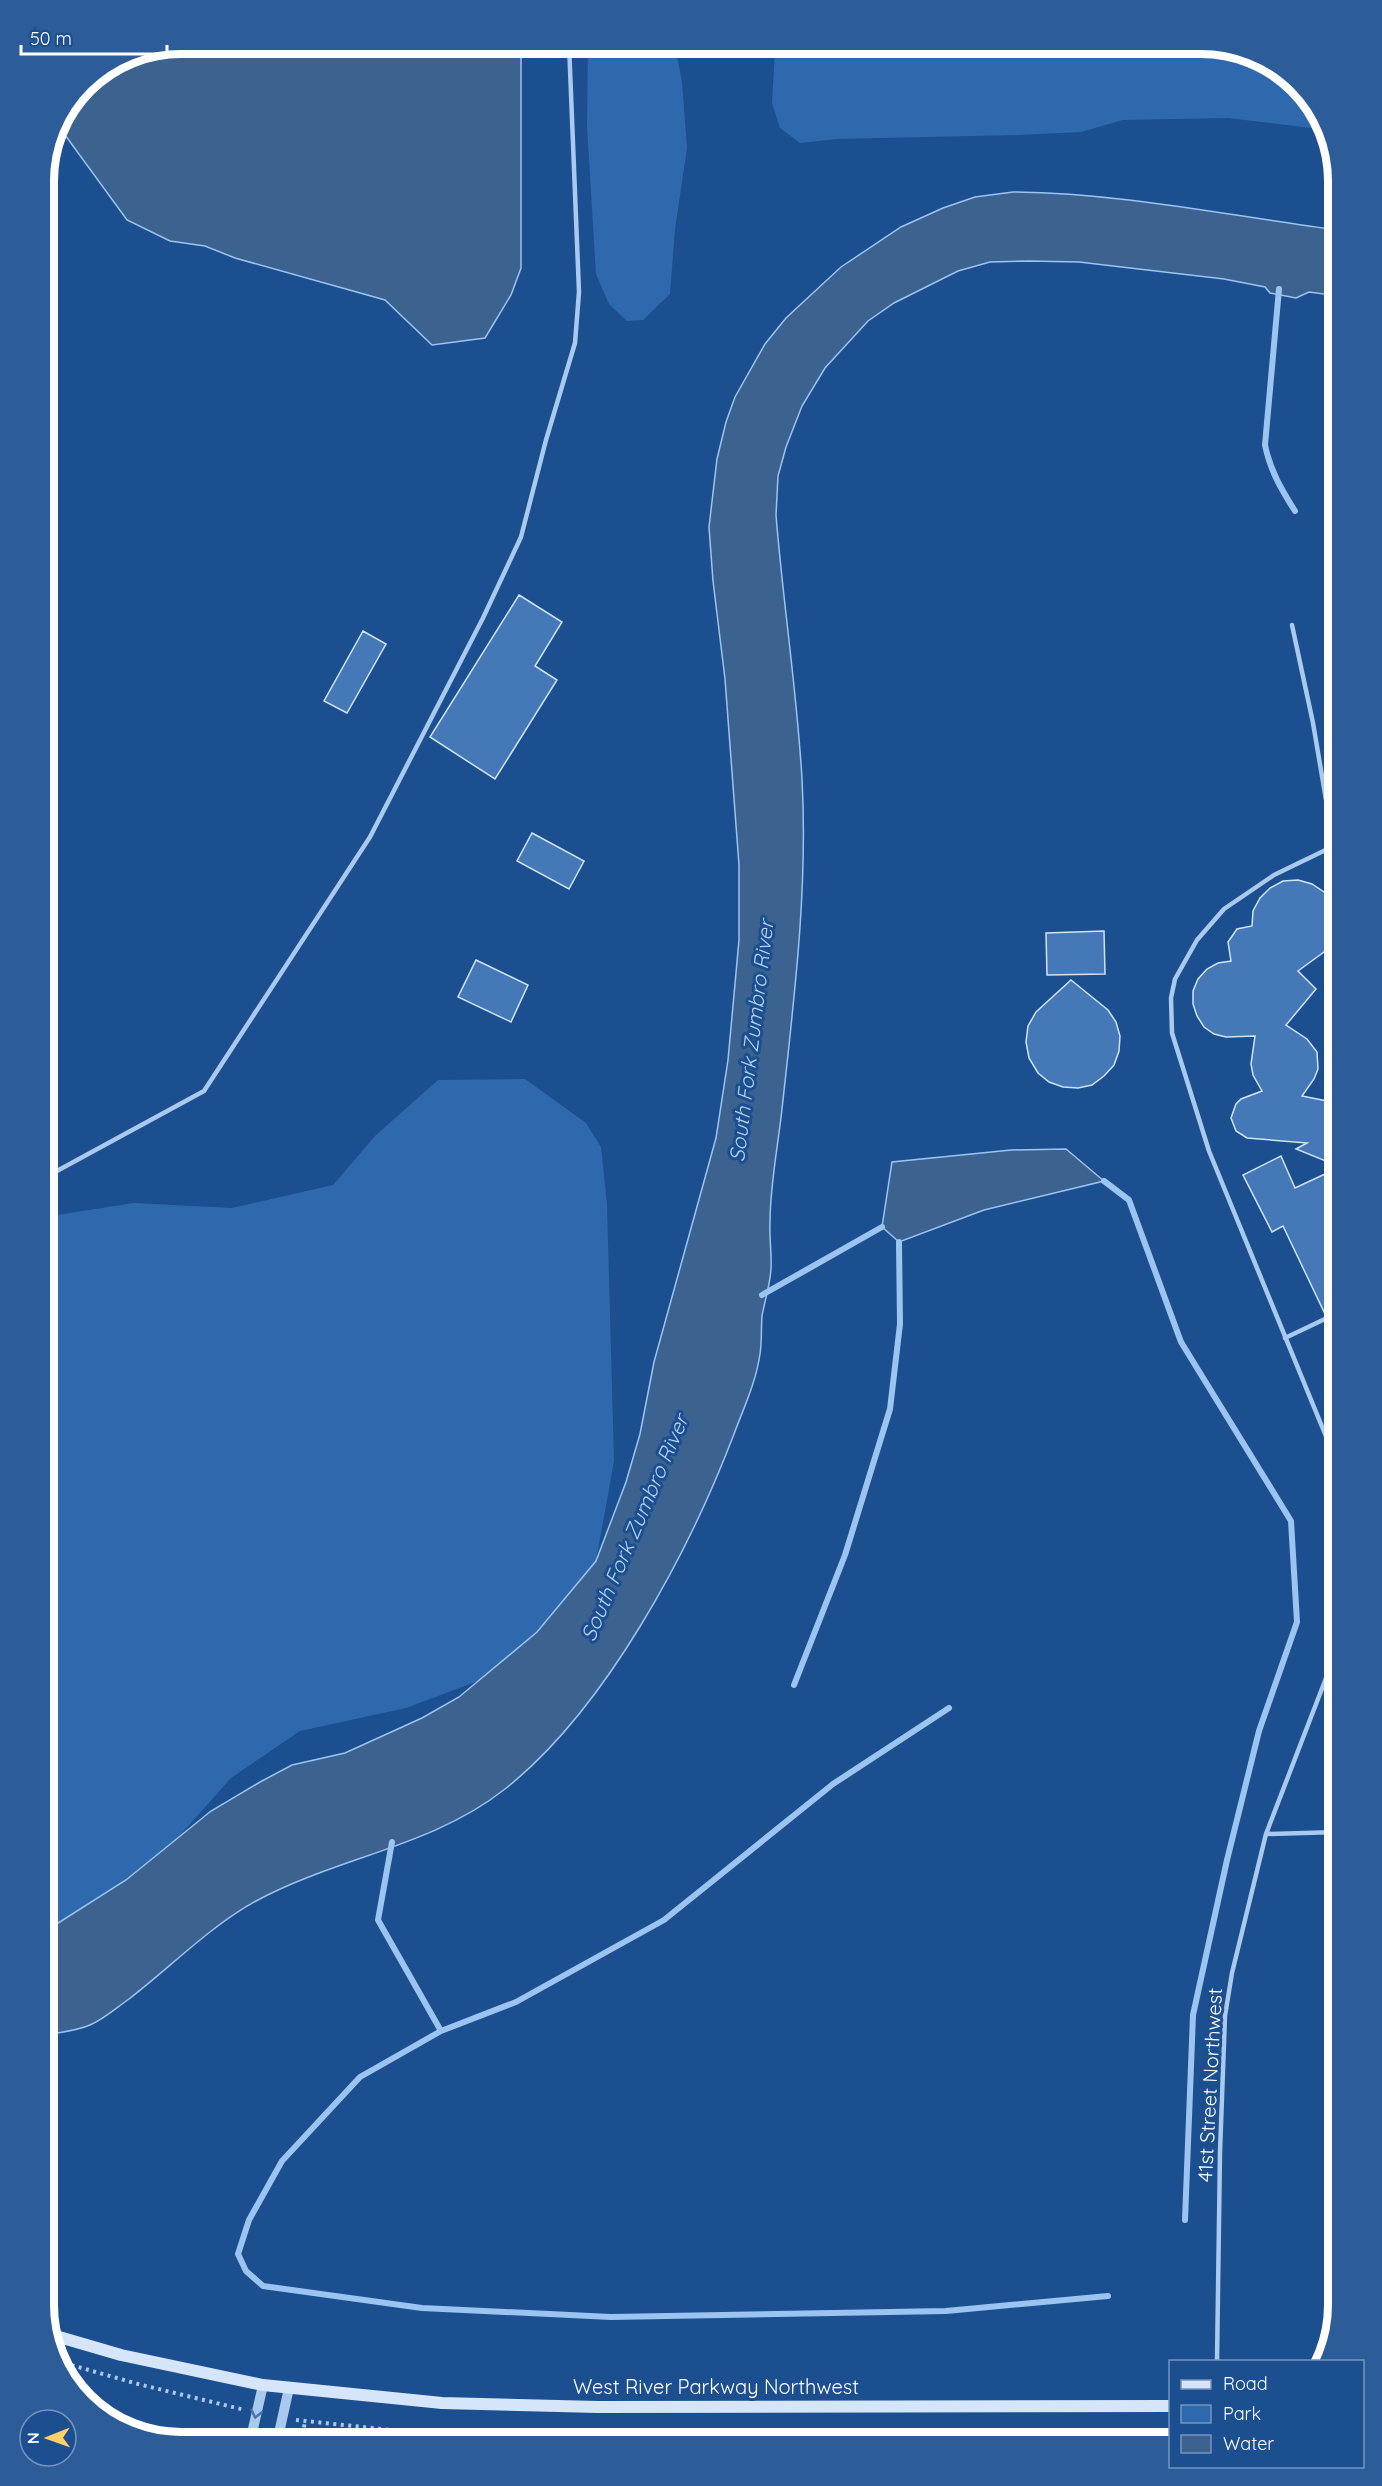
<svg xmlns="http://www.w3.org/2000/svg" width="1382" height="2486" font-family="Quicksand,sans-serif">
<rect width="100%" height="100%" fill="#1b4f8f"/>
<path fill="#2e69ad" d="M588,44H1210L1284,72L1328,130L1228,118L1123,120L1081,132L1018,135L837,139L800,143L780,128L772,103L775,50L676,51L682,82L687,148L675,229L670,294L643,320L627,321L609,304L596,274L587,127Z
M525,1079L586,1123L601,1147L607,1204L614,1461L596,1561L521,1665L406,1708L300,1731L231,1778L175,1841L126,1880L97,1909L44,1945V1217L134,1203L232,1208L333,1185L375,1136L438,1080Z
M310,2432L382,2442H392H308Z"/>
<path fill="#3c6290" stroke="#9cc4f0" stroke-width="1.5" d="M181,44H521V268L511,295L485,338L432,345L385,300L235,258L205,246L170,241L127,220L57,124L84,84L129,54Z
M1013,192C1122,193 1230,216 1338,230V296L1309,292L1296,298L1270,293L1265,287L1224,279L1079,262L1029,261L990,262L958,271L894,303L868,321L825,368L802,406L786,447L778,476L776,515C783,603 797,691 802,779C808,890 794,999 782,1109C778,1146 770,1185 770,1222C769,1238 772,1253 771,1269C770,1285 765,1300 762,1316C761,1328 762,1341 760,1354C756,1382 744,1407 734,1434C689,1552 606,1709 505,1789C432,1847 337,1857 256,1901C209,1927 172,1966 129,1999C116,2008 104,2019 90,2025C76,2031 58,2033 44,2035V1932L126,1880L211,1811L260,1782L292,1765L345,1753L422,1718L459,1697L537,1632L596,1561L626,1482L640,1434L654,1362L716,1138L728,1060L739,940V865L725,679L713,581L709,527L717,459L726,422L735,397L765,344L786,318L841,267L901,227L943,208L975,197Z
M1066,1149L1104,1181L984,1210L899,1242L882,1227L892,1162L1011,1150Z"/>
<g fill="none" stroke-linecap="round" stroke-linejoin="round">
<path stroke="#9cc4f0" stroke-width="6" d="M1279,289L1265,445C1270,470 1281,489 1295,511
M1104,1181L1129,1200L1181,1342L1291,1521L1297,1622L1259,1731L1227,1860L1193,2015L1185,2220
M762,1295L882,1227
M794,1685L845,1555L890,1409L900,1324L899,1242
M949,1708L833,1784L664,1920L516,2002L441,2031L360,2077L282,2161L249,2220L238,2254L246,2271L263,2286L422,2308L611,2317L946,2311L1108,2296
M392,1842L378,1920L441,2031"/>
</g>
<path fill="#4478b7" stroke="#cfe3fa" stroke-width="1.5" d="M519,595L562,622L535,666L557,680L495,779L430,737Z
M363,631L386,644L347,713L324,701Z
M532,833L584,861L569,889L517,861Z
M1298,880L1312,884L1324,892L1332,903L1336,915V929L1332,941L1324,952L1298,971L1316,989L1286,1025L1307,1039L1317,1052L1318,1069L1314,1079L1302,1096L1327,1101L1338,1110V1166L1296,1149L1307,1143L1247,1138L1236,1131L1231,1118L1236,1104L1241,1099L1262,1091L1253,1075L1251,1064L1255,1036L1226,1037L1214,1034L1204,1027L1197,1016L1193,1004V991L1198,979L1207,969L1218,963L1231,961L1228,942L1237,929L1252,926L1253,911L1260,898L1270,888L1283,881Z
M1104,931L1105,974L1047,975L1046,933Z
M476,960L528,985L511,1022L458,997Z
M1071,980L1108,1010L1116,1022L1120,1036L1119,1051L1114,1065L1104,1076L1092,1085L1078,1088L1063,1087L1049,1082L1038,1073L1029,1058L1026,1042L1028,1026L1036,1012Z
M1281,1156L1295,1188L1338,1168V1212L1327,1218L1338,1244V1342L1329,1322L1331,1317L1325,1314L1283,1226L1272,1232L1243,1175Z"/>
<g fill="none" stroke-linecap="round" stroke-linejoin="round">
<path stroke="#a9c9ee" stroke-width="4" stroke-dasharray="3 4.5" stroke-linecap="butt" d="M57,2361L138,2384L245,2410
M296,2420L429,2434L484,2437L1170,2435
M1163,2435L1166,2442
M301,2442L305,2422"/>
<path stroke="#a9c9ee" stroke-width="4.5" d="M1292,625L1313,723L1334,847L1338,858
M44,1178L204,1091L370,837L483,618L521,537L546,440L575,343L579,292L569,44
M1285,1338L1327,1318
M1338,1534L1330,1488L1332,1451L1209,1151L1172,1033L1171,998L1175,979L1197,940L1224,909L1274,875L1338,844
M1266,1834L1338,1832
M1217,2362L1220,2152L1225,2016L1232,1973L1266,1834L1338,1647"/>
<path stroke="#a9c9ee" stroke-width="10" d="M250,2442L263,2385
M277,2442L289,2388"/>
<path stroke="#d6e6fa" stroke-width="12" d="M49,2334L121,2355L263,2385L442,2403L598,2407L1170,2406"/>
</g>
<defs><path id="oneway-chevron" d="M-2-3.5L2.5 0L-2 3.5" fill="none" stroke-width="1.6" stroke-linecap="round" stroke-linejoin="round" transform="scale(1.5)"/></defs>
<use stroke="#4674ac" href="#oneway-chevron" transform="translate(256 2414) rotate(103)"/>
<g text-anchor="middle" stroke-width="6" stroke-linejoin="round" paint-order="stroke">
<g font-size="20" fill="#fff" stroke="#1b4f8f">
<text transform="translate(1210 2085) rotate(-87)" y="7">41st Street Northwest</text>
<text x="716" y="2394">West River Parkway Northwest</text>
</g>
<g font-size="21" font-style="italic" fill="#b5d3f5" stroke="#1b4f8f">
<text transform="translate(752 1041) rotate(-83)" y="7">South Fork Zumbro River</text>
<text transform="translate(635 1528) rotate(-67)" y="7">South Fork Zumbro River</text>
</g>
</g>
<path d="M0 0H1382V2486H0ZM181 54H1201A127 127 0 0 1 1328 181V2305A127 127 0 0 1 1201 2432H181A127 127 0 0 1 54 2305V181A127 127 0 0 1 181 54Z" fill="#2d5d98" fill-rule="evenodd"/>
<path fill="none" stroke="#fff" stroke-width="8" d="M181 54H1201A127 127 0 0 1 1328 181V2305A127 127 0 0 1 1201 2432H181A127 127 0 0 1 54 2305V181A127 127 0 0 1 181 54Z"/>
<rect x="1169" y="2360" width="195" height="108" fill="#1b4f8f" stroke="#7695bc" stroke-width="1.5"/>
<rect x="1181" y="2380" width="30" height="9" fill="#d6e6fa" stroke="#7695bc" stroke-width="1.5"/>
<text x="1223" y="2390" font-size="18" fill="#ffffff">Road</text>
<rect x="1181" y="2405" width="30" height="18" fill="#2e69ad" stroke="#7695bc" stroke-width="1.5"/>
<text x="1223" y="2420" font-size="18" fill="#ffffff">Park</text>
<rect x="1181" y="2435" width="30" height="18" fill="#3c6290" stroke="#7695bc" stroke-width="1.5"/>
<text x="1223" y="2450" font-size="18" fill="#ffffff">Water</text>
<g transform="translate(48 2438) rotate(269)"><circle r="28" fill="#1b4f8f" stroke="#7695bc" stroke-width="1.5"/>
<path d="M0-4.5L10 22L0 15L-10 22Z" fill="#ffd166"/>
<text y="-9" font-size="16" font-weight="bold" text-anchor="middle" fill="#ffffff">N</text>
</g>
<path d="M21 45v9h146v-9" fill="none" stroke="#ffffff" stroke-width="3"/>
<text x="30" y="45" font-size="18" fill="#ffffff" stroke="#1b4f8f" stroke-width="4.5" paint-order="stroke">50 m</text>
</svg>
